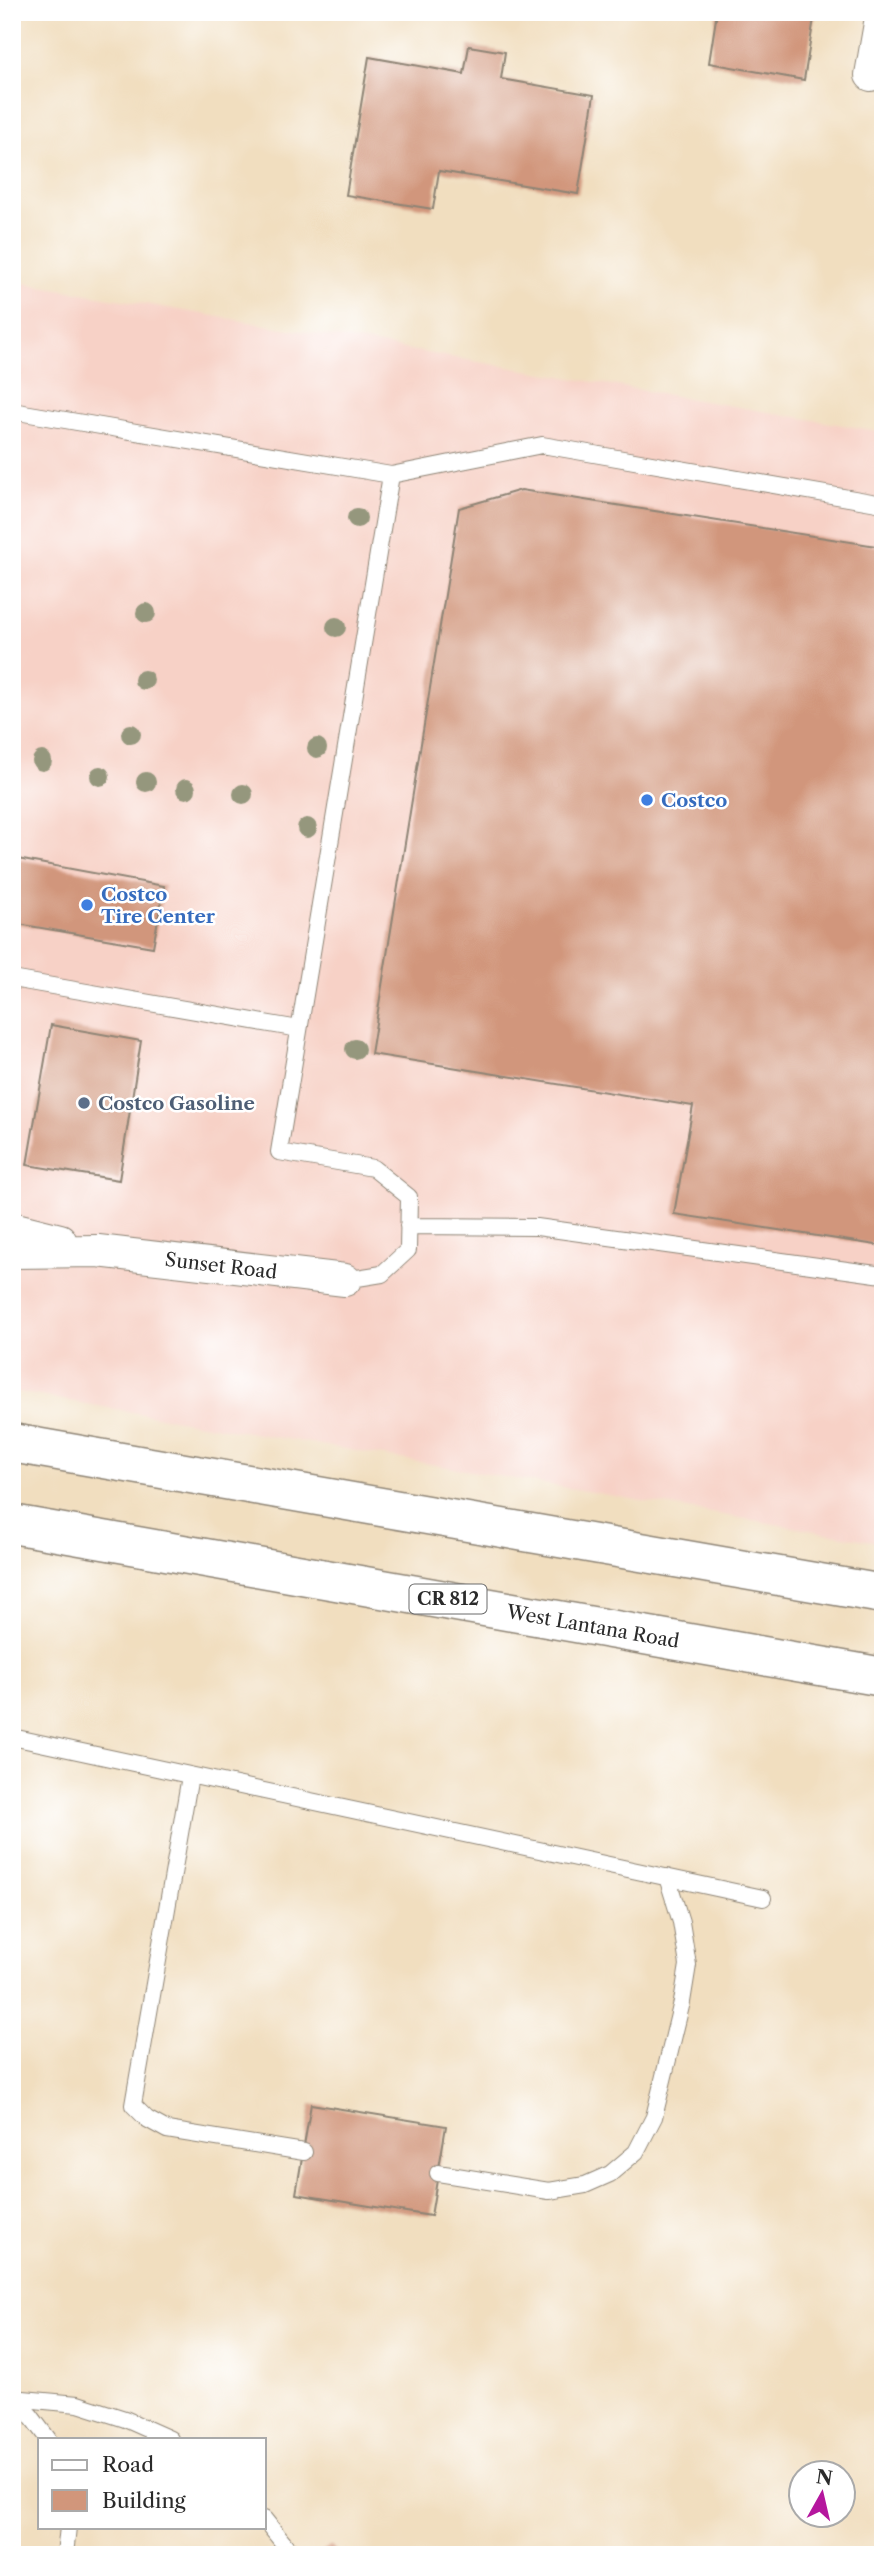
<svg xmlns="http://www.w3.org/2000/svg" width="895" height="2567" font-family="'Libre Caslon Text',serif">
<rect width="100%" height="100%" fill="#fff"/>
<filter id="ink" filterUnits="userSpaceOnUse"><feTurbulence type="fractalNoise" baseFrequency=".0143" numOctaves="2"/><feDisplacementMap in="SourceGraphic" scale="14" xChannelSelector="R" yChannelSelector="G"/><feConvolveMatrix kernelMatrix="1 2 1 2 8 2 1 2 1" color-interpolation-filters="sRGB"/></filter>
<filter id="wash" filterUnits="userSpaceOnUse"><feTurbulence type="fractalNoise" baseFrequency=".00686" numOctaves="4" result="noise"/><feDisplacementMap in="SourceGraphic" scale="28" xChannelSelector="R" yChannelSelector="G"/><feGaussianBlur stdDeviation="1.57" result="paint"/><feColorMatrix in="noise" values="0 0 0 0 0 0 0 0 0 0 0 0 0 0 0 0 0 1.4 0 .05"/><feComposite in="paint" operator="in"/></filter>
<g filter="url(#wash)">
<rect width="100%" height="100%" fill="#f1debf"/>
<path fill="#f7d1c6" d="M12,281L883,432V1543L12,1391Z"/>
<g id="blocks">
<path fill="#d1967b" d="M717,12H815L804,80L709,63Z
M469,46L505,52L501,79L594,95L578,194L439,171L433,209L346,195L369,57L464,74Z
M521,490L883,547V1246L674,1214L693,1106L371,1054L459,508Z
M12,858L164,886L153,947L12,923Z
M51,1025L141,1041L119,1180L27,1165Z
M311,2104L446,2126L431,2216L296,2194Z
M331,2545L339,2555H317Z"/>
</g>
</g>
<g filter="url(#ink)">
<use href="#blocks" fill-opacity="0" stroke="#8e8475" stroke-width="2"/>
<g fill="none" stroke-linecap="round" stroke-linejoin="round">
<g stroke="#8e8475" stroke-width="18">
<path id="lane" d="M12,411L391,475L279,1152L373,1168L409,1197L408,1250L382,1274L345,1280
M391,475L542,445L883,504
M12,979L299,1029
M408,1226L537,1227L883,1275
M12,1737L763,1898
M190,1776L133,2105L147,2119L167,2130L304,2152
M438,2173L549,2191L585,2185L610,2174L636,2152L654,2117L682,2002L688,1965L681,1922L667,1877
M12,2398L78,2404L125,2419L170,2439
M12,2404L30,2415L48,2439
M264,2519L293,2555
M65,2555L68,2527"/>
</g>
<g stroke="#8e8475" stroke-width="34">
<g id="street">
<path d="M871,75L882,12"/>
<path d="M12,1228L60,1240"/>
<path id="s1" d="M12,1252L98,1251L345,1280"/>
</g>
</g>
<g stroke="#8e8475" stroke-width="41">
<g id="primary">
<path d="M12,1443L883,1594"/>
<path id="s2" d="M12,1524L883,1677"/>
</g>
</g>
<use href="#lane" stroke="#fff" stroke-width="16"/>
<use href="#street" stroke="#fff" stroke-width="32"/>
<use href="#primary" stroke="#fff" stroke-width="38"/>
<g stroke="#2b2b2b" stroke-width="8">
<path id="rail" d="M878,2555L883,2527"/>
</g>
<use href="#rail" stroke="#fff" stroke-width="5" stroke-dasharray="16" stroke-linecap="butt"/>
</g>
<g fill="#95977d">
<circle cx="357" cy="518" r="10"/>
<circle cx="146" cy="613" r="10"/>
<circle cx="336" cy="627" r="10"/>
<circle cx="144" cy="680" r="10"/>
<circle cx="131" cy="734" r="10"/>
<circle cx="317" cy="748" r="10"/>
<circle cx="42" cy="761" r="10"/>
<circle cx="100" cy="776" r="10"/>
<circle cx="146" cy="782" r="10"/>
<circle cx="186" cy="789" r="10"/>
<circle cx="243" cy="794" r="10"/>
<circle cx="307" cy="828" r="10"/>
<circle cx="355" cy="1049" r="10"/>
</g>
</g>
<g fill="#3f7fe0" stroke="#fff" stroke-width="2.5">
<circle cx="647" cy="800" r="7"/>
<circle cx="87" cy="905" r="7"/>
</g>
<circle fill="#5c6f8a" stroke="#fff" stroke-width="2.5" cx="84" cy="1103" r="7"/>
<g text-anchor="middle" stroke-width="5" stroke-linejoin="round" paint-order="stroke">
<rect fill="#fff" stroke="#6b6b6b" stroke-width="2" x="409.5" y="1584.5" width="77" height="29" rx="5"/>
<g font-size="18" font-weight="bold" fill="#2b2b2b">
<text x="448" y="1605">CR 812</text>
</g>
<g font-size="19" font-weight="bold" fill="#366cbe" stroke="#fff" text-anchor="start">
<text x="661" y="807">Costco</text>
<text x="101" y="901">Costco<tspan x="101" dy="22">Tire Center</tspan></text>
</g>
<g font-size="19" font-weight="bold" fill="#4e5e75" stroke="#fff" text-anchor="start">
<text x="98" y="1110">Costco Gasoline</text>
</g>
<g font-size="19" fill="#2b2b2b" stroke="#fff">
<text dy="7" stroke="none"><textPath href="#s1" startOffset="210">Sunset Road</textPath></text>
<text dy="7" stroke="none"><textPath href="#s2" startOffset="590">West Lantana Road</textPath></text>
</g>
</g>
<rect width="895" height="2567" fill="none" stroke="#fff" stroke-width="42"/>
<rect x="38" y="2438" width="228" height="91" fill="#ffffff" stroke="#aaaaaa" stroke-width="2"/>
<rect x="52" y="2460" width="35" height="10" fill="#ffffff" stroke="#aaaaaa" stroke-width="2"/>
<text x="102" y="2472" font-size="21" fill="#2b2b2b">Road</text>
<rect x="52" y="2490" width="35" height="21" fill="#d1967b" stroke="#aaaaaa" stroke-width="2"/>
<text x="102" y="2508" font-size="21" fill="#2b2b2b">Building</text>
<g transform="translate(822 2494) rotate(8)"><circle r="33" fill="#ffffff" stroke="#aaaaaa" stroke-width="2"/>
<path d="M0-5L12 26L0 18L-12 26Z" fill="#b5179e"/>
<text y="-10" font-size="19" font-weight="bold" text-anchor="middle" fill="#2b2b2b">N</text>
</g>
</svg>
